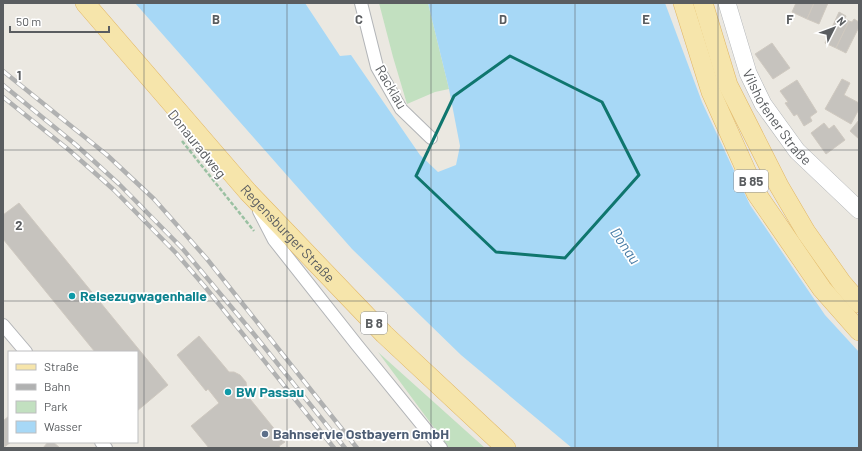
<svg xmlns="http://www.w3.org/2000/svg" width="862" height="451" font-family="Barlow,sans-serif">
<rect width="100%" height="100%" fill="#ebe8e1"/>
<path fill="#c2e0c0" d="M379,3H428L449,89L435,92L407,104L393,57Z
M378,352L485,448H449Z"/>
<path fill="#a7d8f6" d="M135,3H305L340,56L351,55L420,155L438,172L456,165L460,146L449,89L428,3H665L702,102L750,205L825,315L859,352V448H572L461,355L352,249Z"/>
<path fill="#c6c3be" stroke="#cfc9c0" d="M796,3H814L807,19L792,12Z
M814,3H828L819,24L807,19Z
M839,12L846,16L845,19L849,21L836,48L825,43Z
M854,19L859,22V27L846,53L836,48L849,21L852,22Z
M772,43L790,68L773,79L755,54Z
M842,79L850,83L844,95L859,103V109L851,124L825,109Z
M797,80L817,112L810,117L812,121L804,126L797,114L794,116L785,103L788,102L780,91Z
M859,120V139L850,131Z
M824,123L829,129L834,125L845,140L826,154L811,133Z
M19,203L168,385L137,411V352H95L3,239V215Z
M199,336L229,372H234L240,375L246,382L247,389L246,394L285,442L279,446L281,448H209L191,426L219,403L208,389L206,391L177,355Z
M9,416V442H11L3,448V421Z
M48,442H53L60,448H43Z"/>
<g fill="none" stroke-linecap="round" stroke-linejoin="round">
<g stroke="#b2b4b7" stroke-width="14">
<path id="street" d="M361,3L377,67L401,109L431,138
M259,211L274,240L357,345L441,448
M3,325L26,352
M101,442L106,448"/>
</g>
<g stroke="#b1b4b7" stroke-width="18">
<g id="secondary">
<path id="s1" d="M727,3L748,73L763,104L797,151L859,210"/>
</g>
</g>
<g stroke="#e2b663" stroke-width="20">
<g id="primary">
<path id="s2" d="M85,3L248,192L384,334L506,448"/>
<path d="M683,3L711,92L756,193L822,289L859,331"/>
<path d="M703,3L728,85L779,186L806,232L842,283L859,303"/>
</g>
</g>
<path stroke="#9ac1a2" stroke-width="2.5" stroke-dasharray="4 2" stroke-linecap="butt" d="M182,141L254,231"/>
<use href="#street" stroke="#fff" stroke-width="12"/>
<use href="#secondary" stroke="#fff" stroke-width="17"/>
<use href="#primary" stroke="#f6e5ab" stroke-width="19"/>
<g stroke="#b0b1b1" stroke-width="4.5">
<path id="rail" d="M3,71L107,155L154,199L207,259L357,448
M3,85L75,144L119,184L182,248L253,333L345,448
M3,97L69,150L114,190L176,253L206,288L334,448"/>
</g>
<use href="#rail" stroke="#fff" stroke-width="3" stroke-dasharray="9" stroke-linecap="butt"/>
</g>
<path fill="none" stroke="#0f766e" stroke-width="3" stroke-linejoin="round" d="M510,56L602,102L639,175L565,258L496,252L416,176L454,96Z"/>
<path fill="none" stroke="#5a5d60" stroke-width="1" stroke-opacity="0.55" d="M144,3V448M287,3V448M431,3V448M575,3V448M718,3V448M3,150H859M3,301H859"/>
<g fill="#0f9aa8" stroke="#fff" stroke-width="1.5">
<circle cx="72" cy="296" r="4"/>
<circle cx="228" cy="392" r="4"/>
</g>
<circle fill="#5c6f8a" stroke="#fff" stroke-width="1.5" cx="265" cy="434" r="4"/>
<g text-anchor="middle" stroke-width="3.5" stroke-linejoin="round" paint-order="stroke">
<g fill="#fff" stroke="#8c8e90" stroke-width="1">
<rect x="734" y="170" width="34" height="22" rx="3"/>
<rect x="361" y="312" width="26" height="22" rx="3"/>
</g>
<g font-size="13" font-weight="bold" fill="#5a5d60">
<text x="751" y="186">B 85</text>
<text x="374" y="328">B 8</text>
</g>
<g font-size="14" fill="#5a5d60" stroke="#fff">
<text transform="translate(391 87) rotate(60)" y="5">Racklau</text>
<text dy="5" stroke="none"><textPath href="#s1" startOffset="126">Vilshofener Straße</textPath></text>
<text transform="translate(197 144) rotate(51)" y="5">Donauradweg</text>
<text dy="5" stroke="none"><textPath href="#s2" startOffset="307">Regensburger Straße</textPath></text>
</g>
<g font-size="14" font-weight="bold" fill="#0d838f" stroke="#fff" text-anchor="start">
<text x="80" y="301">Reisezugwagenhalle</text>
<text x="236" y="397">BW Passau</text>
</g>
<g font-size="14" font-weight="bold" fill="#4e5e75" stroke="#fff" text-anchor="start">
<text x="273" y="439">Bahnservie Ostbayern GmbH</text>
</g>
<g font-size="15" font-style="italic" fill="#477ba5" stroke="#fff">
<text transform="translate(625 246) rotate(56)" y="5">Donau</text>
</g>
</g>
<g font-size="13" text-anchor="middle" font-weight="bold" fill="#5a5d60" stroke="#fff" stroke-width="3.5" stroke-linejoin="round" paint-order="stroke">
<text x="216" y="24">B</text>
<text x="359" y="24">C</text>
<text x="503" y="24">D</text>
<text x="646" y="24">E</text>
<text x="790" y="24">F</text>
<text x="19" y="80">1</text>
<text x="19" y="230">2</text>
</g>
<rect width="862" height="451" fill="none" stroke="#5a5d60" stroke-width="8"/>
<rect x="8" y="351" width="130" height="92" fill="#ffffff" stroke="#bdbebf"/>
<rect x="16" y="364" width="20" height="6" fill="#f6e5ab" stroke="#bdbebf"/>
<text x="44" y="371" font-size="12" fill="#5a5d60">Straße</text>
<rect x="16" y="384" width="20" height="6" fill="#b0b1b1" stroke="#bdbebf"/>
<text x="44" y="391" font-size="12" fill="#5a5d60">Bahn</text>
<rect x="16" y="401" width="20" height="12" fill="#c2e0c0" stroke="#bdbebf"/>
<text x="44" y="411" font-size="12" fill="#5a5d60">Park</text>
<rect x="16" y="421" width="20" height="12" fill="#a7d8f6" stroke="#bdbebf"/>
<text x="44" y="431" font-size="12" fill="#5a5d60">Wasser</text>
<g transform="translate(834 28) rotate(48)" stroke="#ffffff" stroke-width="3" paint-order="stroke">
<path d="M0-3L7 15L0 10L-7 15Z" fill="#5a5d60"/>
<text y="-6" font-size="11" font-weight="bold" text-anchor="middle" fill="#5a5d60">N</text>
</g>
<path d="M10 26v6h99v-6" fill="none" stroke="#5a5d60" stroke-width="2"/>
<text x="16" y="26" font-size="12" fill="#5a5d60" stroke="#ffffff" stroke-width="3" paint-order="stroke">50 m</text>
</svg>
